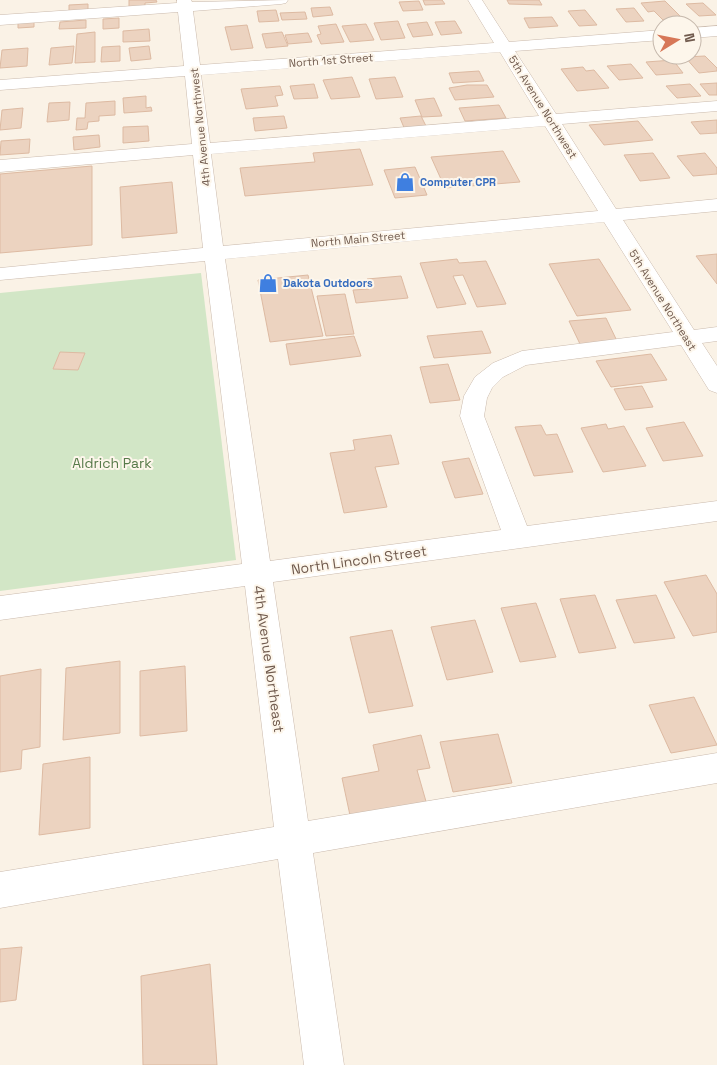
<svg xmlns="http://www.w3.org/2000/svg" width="717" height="1065" font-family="'Space Grotesk',sans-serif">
<rect width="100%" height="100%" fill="#faf2e6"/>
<path fill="#d2e6c6" d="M201,273L236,560L0,591V293Z"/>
<path fill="#ecd3c0" stroke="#ddbaa2" d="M129,0H156L157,2L145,3V6L129,7Z
M423,0H442L445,4L425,5Z
M507,0H539L542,5L509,4Z
M419,1L423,10L403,11L399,2Z
M665,1L682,18L663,20L654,11L648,12L641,3Z
M703,3L716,15L699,16L686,4Z
M88,4V12L69,13V5Z
M330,7L333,15L313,17L311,8Z
M634,8L644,21L626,22L616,9Z
M276,10L279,21L259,22L257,11Z
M585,10L597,25L579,26L568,11Z
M305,12L307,19L282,20L280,13Z
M552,17L558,26L529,28L524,18Z
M119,18V28L103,29V19Z
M86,20V28L59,29L60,22Z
M398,21L405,38L381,40L374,23Z
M455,21L462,33L441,35L435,22Z
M34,22V27L18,28V23Z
M427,22L433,35L413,37L407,24Z
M336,24L344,42L321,44L317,35L321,34L318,26Z
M366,24L374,40L350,42L342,26Z
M247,25L253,48L231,50L225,27Z
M149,29L150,41L123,42V31Z
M95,32V62L75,63L77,34Z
M282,32L288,46L266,48L262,34Z
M308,33L312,42L288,44L285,35Z
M74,46L72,63L49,65L51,48Z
M120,46V61L101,62L102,47Z
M149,46L151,59L131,61L129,48Z
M28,48L27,66L0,68L2,50Z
M705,56L717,68V71L699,73L685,57Z
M673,60L683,73L656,75L646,62Z
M631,64L643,78L619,80L607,66Z
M583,67L586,71L594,70L609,88L577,91L561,69Z
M479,71L484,81L453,83L449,73Z
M352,77L360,97L331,99L323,80Z
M395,77L403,97L376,99L369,79Z
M717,83V95H709L700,84Z
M314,84L318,98L294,99L290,86Z
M690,84L701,96L677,98L666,86Z
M467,85H487L494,97L455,100L449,88Z
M280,86L283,95L275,96L278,106L246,109L241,89Z
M146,96V108L151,107L152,111L124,113L123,98Z
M434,98L442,116L422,117L415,100Z
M115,101V115L99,116V121L88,122L87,129L76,130L77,118H85L86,103Z
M70,102L69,120L47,122L49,103Z
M499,105L506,118L465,121L459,108Z
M23,108L21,128L0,130L2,110Z
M284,116L287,128L255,131L253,118Z
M421,116L427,128L405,130L400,118Z
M717,120V133L700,134L691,122Z
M638,121L653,140L604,145L589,125Z
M148,126L149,141L123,143V127Z
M99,135L100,147L74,150L73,137Z
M30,139L29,153L0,155L1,141Z
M360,149L373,185L245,196L240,168L315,162L313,153Z
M503,151L520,182L445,188L431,157Z
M653,153L670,178L640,181L624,155Z
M705,153L717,168V174L693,176L677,156Z
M92,166V245L0,253V174Z
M415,167L427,195L395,198L384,170Z
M172,182L177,233L122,238L120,187Z
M717,254V284L696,256Z
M457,259L459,263L486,261L506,304L477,307L463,275L453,276L466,304L437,308L420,263Z
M599,259L631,310L577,316L549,264Z
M308,275L323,336L270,342L258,280Z
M401,276L408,298L356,303L353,290L369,289L367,279Z
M345,294L354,334L326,336L317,296Z
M606,318L617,341L580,344L569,321Z
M482,331L491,353L434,358L427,336Z
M354,336L361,356L290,365L286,344Z
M60,352L85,353L78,370L53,369Z
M651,354L667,380L611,387L596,361Z
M448,364L460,400L430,403L420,367Z
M642,386L653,407L625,410L614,389Z
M684,422L703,456L663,461L646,428Z
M606,424L608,429L624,426L646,466L603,472L581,428Z
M541,425L546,435L557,434L573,472L534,476L515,427Z
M391,435L399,464L375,467L387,507L344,513L330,453L355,450L353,440Z
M469,458L483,494L455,498L442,462Z
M706,575L717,594V632L693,636L664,582Z
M595,595L616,648L579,653L560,599Z
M656,595L675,638L634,643L616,600Z
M536,603L556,657L520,662L501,608Z
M475,620L493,672L447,680L431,627Z
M392,630L413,706L369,713L350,637Z
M120,661V733L63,740L66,668Z
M185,666L187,731L140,736V671Z
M41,669L40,747L22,750L21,769L0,772V676Z
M694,697L717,745L671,753L649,705Z
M498,734L512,783L453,792L440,742Z
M421,735L430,768L417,770L427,805L351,820L342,778L379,771L373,745Z
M90,757V828L39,835L43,764Z
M22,947L16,1000L0,1002V949Z
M210,964L217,1065H143L141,976Z"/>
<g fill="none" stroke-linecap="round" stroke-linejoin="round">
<g stroke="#cabaad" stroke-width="1">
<path id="minor" d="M177,0H191L192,2L288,0L286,3L281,4L193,11L200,65L494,43L468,0H482L509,42L662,30V40L515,51L556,114L717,101V111L562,124L616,209L717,199V211L623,220L694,330L717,327V341L702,343L717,366V393L709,390L681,345L526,365L503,377L492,388L487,398L484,416L527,526L717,501V521L273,582L308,821L717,753V783L313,853L344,1065H304L278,859L0,908V872L274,827L245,586L0,620V596L242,564L205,261L0,280V268L203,248L193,155L0,172V160L192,144L185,76L0,90V80L184,66L178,12L0,25V15L177,3ZM500,52L539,116L210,143L201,75ZM545,126L598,211L223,246L211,154ZM604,222L673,332L522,351L493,363L475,377L464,396L460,416L501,530L270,561L225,259Z
M717,26V36L692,38V28Z"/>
</g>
<use href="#minor" fill="#fff" fill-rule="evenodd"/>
</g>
<defs>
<g id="shop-bare" transform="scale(1.5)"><path d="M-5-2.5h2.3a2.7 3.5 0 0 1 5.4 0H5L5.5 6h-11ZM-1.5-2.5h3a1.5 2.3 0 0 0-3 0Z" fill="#3f7fe0" stroke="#fdf6eb" stroke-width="2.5" paint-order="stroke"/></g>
</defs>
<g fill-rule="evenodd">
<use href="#shop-bare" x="405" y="182"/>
<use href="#shop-bare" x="268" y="283"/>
</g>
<g text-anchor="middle" stroke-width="4" stroke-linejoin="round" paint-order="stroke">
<g font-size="11" fill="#705a4d" stroke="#fdf6eb">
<text transform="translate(331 60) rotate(-4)" y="4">North 1st Street</text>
<text transform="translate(543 107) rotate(58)" y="4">5th Avenue Northwest</text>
<text transform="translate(200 127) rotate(-96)" y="4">4th Avenue Northwest</text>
<text transform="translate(358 239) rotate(-5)" y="4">North Main Street</text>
<text transform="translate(663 300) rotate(58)" y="4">5th Avenue Northeast</text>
</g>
<g font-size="11" font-weight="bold" fill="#366cbe" stroke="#fdf6eb" text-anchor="start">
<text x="420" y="186">Computer CPR</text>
<text x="283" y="287">Dakota Outdoors</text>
</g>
<g font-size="14" fill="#577a4a" stroke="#fdf6eb">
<text x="112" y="468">Aldrich Park</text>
</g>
<g font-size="14" fill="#705a4d" stroke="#fdf6eb">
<text transform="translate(359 560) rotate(-8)" y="5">North Lincoln Street</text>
<text transform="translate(269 659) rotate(82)" y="5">4th Avenue Northeast</text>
</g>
</g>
<g transform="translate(677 40) rotate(80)"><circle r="24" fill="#fdf6eb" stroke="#c5b8ac"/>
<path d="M0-4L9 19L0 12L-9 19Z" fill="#d77757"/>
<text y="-8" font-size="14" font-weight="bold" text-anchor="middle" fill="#705a4d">N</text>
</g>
</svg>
